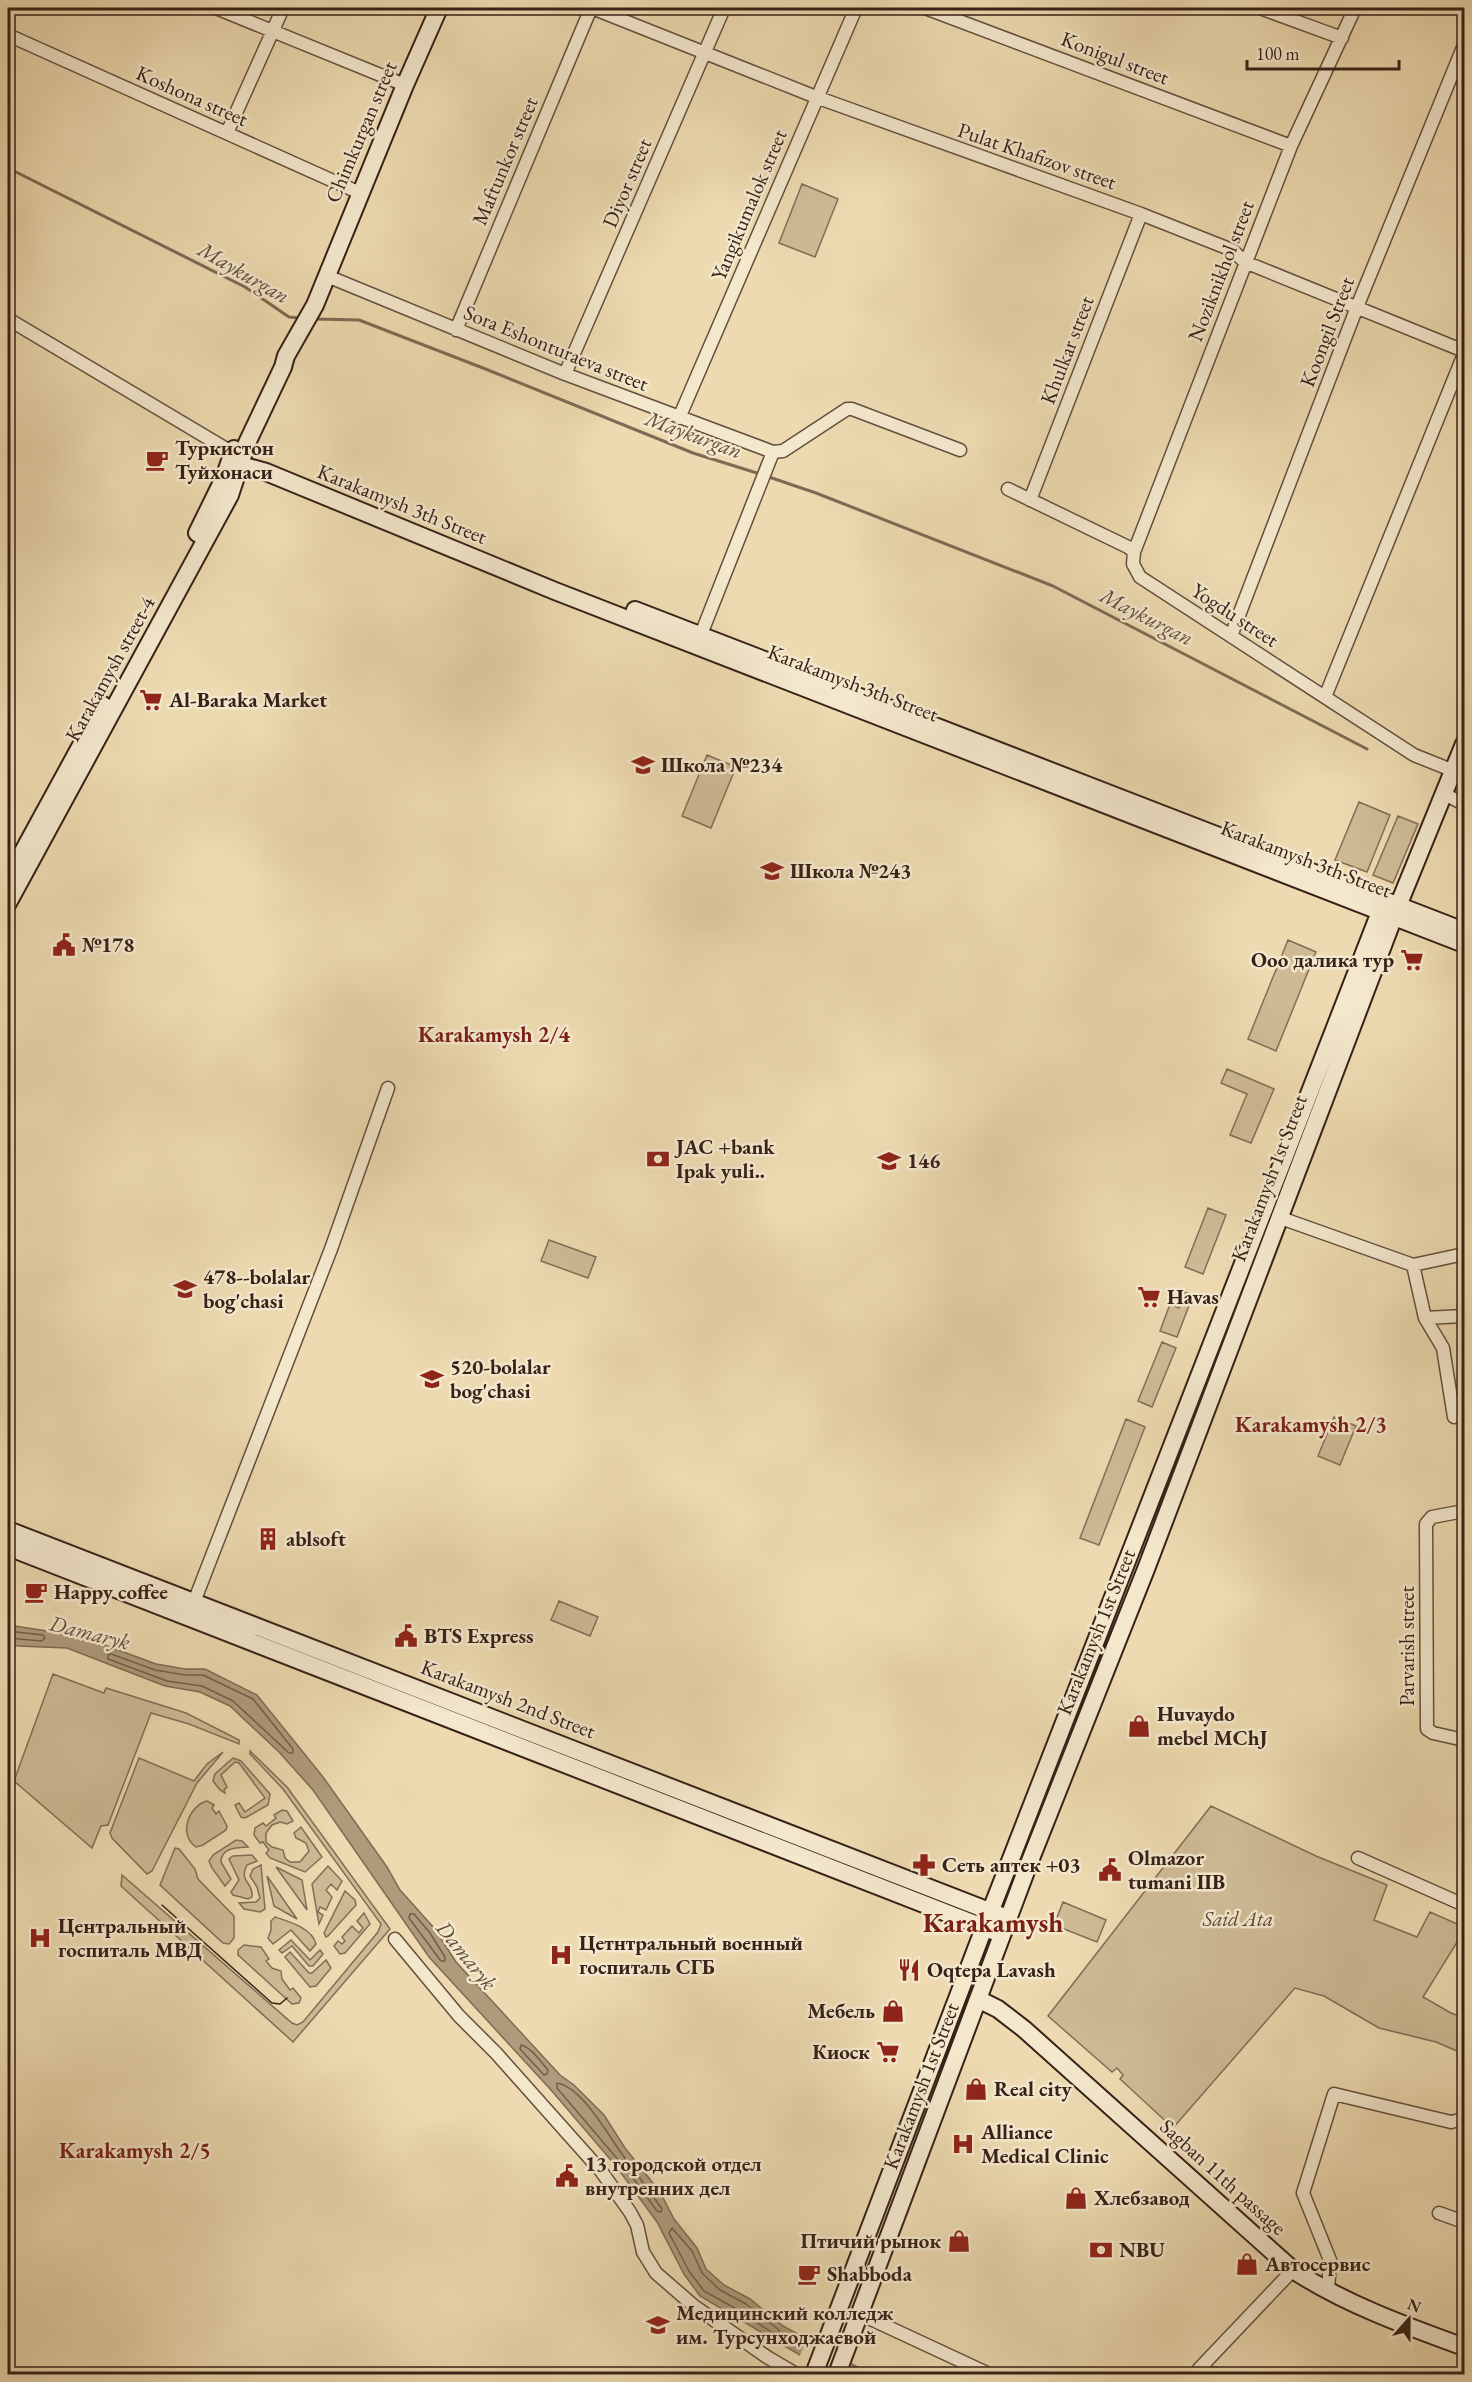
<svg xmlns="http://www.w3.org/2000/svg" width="1472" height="2382" font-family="'EB Garamond',serif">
<rect width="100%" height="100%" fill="#eddab0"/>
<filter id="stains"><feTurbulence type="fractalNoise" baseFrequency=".00333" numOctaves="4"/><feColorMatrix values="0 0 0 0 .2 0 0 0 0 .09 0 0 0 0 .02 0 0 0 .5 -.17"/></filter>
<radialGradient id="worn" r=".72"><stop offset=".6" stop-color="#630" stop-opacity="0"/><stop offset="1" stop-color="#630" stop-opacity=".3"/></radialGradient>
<path fill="#cebb96" stroke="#826e57" stroke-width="1.5" d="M802,184L838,199L815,257L779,243Z
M707,755L736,767L711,828L682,816Z
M1359,802L1390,815L1367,872L1335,860Z
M1398,816L1418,824L1393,883L1373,875Z
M1378,931L1383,933L1143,1553L1139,1551Z
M1288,940L1316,952L1276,1051L1248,1039Z
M1227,1069L1274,1089L1251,1143L1230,1135L1247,1094L1221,1083Z
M1208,1208L1226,1215L1203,1274L1185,1267Z
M549,1240L596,1257L588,1278L541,1261Z
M1185,1292L1193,1295L1177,1337L1160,1331L1170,1304L1179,1308Z
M1162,1342L1176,1348L1152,1407L1138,1401Z
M1334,1417L1356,1426L1340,1465L1318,1456Z
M1126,1419L1145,1427L1099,1545L1080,1538Z
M559,1601L598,1617L590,1636L551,1620Z
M1110,1632H1112L1017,1876L1011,1880Z
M53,1674L104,1693L106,1688L186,1713L239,1740V1744L189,1724L151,1713L108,1825L101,1826L92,1848L14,1781Z
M250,1751L287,1787L390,1929L293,2042L121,1886L122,1875L292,2023L297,2025L303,2022L378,1932L381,1924L283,1789L250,1754Z
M223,1752L197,1783L152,1871L147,1874L112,1838L110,1833L139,1758L194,1781L207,1764Z
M233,1758L241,1761L270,1794L268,1805L245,1818L241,1817L235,1805L239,1803L245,1812L265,1798L239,1763L235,1762L221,1775L227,1787L224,1790L225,1793L220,1790L213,1781L215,1774Z
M207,1801L214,1805L212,1808L216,1814L219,1811L227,1826L226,1830L203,1845L196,1847C177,1834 190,1805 207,1801Z
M1211,1806L1316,1856L1387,1885L1374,1920L1417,1937L1430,1912L1464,1927V1931L1423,1997L1451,2013L1464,2018V2054L1436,2042L1379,2028L1324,1996L1295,1988L1173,2128L1120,2079L1123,2075L1117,2068L1112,2072L1048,2016Z
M282,1810L287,1811L293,1821L287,1824L280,1822L272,1825L266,1833V1842L272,1847L283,1850L285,1858L290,1862H300L309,1851L306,1843L296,1838L294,1833L301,1827L322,1857L305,1872L270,1858L266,1853L269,1850L263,1842L260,1843L254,1835L255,1828L263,1823L266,1826L276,1818L274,1815Z
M236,1840L242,1841L248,1847C237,1848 221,1847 221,1862L231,1879L225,1886L212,1868L209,1861L213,1855Z
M175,1848L179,1849L195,1869L198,1879L234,1916V1938L229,1944L223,1943L160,1885Z
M252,1855L257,1861L247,1865C238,1882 254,1882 252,1897L248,1899L233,1895L231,1892L239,1880L229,1859L233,1856Z
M261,1865L265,1909L260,1912L244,1909L239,1903L256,1902L260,1898L257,1887L250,1876L253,1869Z
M328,1866L342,1881L337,1890L331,1884L326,1890L332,1897L326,1910L320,1907L318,1912L323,1915L319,1924L312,1884Z
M276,1867L302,1880L307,1910Z
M267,1876L297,1919L274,1906Z
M345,1891L355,1900L356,1905L328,1936L326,1937L324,1933Z
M1063,1902L1106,1920L1097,1942L1054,1925Z
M364,1913L370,1924L345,1953L340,1954L334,1946L338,1941L342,1944L345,1941L342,1937L352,1926L359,1933L363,1928L357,1921Z
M275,1917C290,1922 312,1928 316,1944L310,1951L291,1930L273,1944L268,1938L271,1930V1921Z
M291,1940L310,1960L320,1950L323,1954L313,1966H309L292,1946L282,1953L279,1950Z
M244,1945L261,1947L269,1959L266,1961L272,1968L281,1971L282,1979L290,1990L293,1988L301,1998L299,2003L292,2004L238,1955V1950Z
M290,1952L309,1973H312L326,1960L331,1968L316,1986L310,1987L285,1957Z"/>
<path fill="#af9b7c" stroke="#7f6a54" stroke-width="1.5" d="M8,1625L80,1636L156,1664L185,1669H205L257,1695L323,1777L387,1867L400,1890L435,1929L456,1962L560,2075L574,2085L604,2115L625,2148L660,2192L674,2219L697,2248L706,2269L724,2285L750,2299L783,2326L870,2374H844L800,2355L700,2296L684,2274L657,2222L616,2166L551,2090L429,1957L313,1790L279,1752L230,1706L200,1692L165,1686L67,1648L18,1646L8,1644Z"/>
<path fill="#eddab0" d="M807,2337L853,2360L848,2374H836L799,2358Z"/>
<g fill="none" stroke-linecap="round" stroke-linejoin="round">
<path stroke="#735e4a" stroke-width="1.5" d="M8,1631L43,1635L45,1638L42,1641L8,1638
M111,1654L155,1670L185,1675H203L253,1699L293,1749V1753H289L233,1701L202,1686L167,1681L108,1659V1655Z
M410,1914H414L430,1933L445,1957V1961H441L409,1918Z
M521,2045C532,2048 540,2061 548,2070L547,2074L544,2075L520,2049Z
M557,2083C583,2087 610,2139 625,2158L624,2162H620L557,2088Z
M630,2169L634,2170L662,2209L661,2212L657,2211L630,2174Z
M672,2228L692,2251L702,2273L720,2290L746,2304L779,2330V2334L771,2332L740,2311L704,2291L689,2271L669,2233Z"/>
<path stroke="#7f6a54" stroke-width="3" d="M8,168L245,287L289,317L300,318
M315,319L359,320L483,368L693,453L760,474
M766,476L816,493L1053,586L1367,749"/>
<g stroke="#644f3e" stroke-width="15">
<path id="street" d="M216,8L405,85
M592,8L816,97L1141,214L1232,250L1245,262L1464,351
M925,8L1291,146
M1260,8L1342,38
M8,35L360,193
M227,133L283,8
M327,276L565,374L773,452L783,451L847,409H852L960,450
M8,319L233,453
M456,330L591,8
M565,374L724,8
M679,418L856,8
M1008,489L1128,547L1134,552L1133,564L1140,577L1414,755L1454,771
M1030,500L1141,214
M1134,552L1291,146L1355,8
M1231,636L1357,307L1464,45
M698,642L773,452
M1325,697L1464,354
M1444,794L1464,804
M1278,1217L1413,1265
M1413,1265L1425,1318L1443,1348L1454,1417
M1413,1265L1464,1254
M1425,1318L1464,1316
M1464,1511L1432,1517L1426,1524L1427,1729L1433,1733L1464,1740
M194,1602L331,1249L388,1088
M1358,1858L1464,1905
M395,1939L459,2016L496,2053L601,2171L630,2212L637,2225L643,2252L656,2273L694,2306L767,2357L796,2374
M1439,2213L1464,2222
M1328,2291L1330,2260L1303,2193L1334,2094L1451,2122L1464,2119
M860,2314L989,2374
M1199,2369L1215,2374
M8,2372L9,2374
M1197,2374L1199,2369L1293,2270"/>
</g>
<g stroke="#372118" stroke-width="20">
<path id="secondary" d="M233,453L241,465L266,472L555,591L1464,944
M197,533L224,478L234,449
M635,610L1464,931
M8,879L103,705
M8,903L230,495L247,443L283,367L286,356L315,305L405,85L439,8
M8,1530L1002,1916
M8,1547L993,1931
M978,1999L998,2009L1024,2029L1293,2270C1345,2304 1406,2326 1464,2347
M814,2374L984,1928L1380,912
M837,2374L1028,1866L1146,1569L1398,906L1464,744"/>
</g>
<use href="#street" stroke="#f3e7cc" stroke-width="12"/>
<use href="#secondary" stroke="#f3e7cc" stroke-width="16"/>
<path stroke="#372118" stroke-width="1.5" d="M162,1905L272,2003L280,2004L287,1998"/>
</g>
<defs>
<g id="cafe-bare" transform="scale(1.8)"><path d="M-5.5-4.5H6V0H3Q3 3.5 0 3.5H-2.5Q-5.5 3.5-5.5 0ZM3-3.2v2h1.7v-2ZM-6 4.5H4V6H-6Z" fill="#8f2418" stroke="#f3e7cc" stroke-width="2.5" paint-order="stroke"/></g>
<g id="supermarket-bare" transform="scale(1.8)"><path d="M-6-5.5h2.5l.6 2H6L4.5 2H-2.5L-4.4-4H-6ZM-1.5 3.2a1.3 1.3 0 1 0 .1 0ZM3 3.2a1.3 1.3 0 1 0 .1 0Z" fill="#8f2418" stroke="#f3e7cc" stroke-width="2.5" paint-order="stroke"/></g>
<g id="school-bare" transform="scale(1.8)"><path d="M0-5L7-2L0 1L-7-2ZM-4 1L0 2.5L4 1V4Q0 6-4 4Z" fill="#8f2418" stroke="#f3e7cc" stroke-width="2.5" paint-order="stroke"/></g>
<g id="civic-bare" transform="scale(1.8)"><path d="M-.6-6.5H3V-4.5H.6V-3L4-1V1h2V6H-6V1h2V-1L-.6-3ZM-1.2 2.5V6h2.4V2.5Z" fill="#8f2418" stroke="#f3e7cc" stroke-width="2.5" paint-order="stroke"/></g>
<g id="bank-bare" transform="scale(1.8)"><path d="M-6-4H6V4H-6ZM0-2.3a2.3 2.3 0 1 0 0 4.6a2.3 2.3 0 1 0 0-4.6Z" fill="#8f2418" stroke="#f3e7cc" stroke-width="2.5" paint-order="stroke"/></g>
<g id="building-bare" transform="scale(1.8)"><path d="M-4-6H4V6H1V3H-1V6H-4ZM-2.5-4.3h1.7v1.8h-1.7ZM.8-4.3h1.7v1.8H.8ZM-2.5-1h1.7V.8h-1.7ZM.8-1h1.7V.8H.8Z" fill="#8f2418" stroke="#f3e7cc" stroke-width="2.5" paint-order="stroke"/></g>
<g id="shop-bare" transform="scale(1.8)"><path d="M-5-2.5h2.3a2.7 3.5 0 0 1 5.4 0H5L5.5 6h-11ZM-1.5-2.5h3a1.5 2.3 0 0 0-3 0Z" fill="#8f2418" stroke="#f3e7cc" stroke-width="2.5" paint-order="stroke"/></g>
<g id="pharmacy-bare" transform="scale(1.8)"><path d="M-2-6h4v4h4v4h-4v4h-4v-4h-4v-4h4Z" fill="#8f2418" stroke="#f3e7cc" stroke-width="2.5" paint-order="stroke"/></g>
<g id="hospital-bare" transform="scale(1.8)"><path d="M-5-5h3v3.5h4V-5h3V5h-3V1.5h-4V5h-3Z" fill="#8f2418" stroke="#f3e7cc" stroke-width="2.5" paint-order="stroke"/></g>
<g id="restaurant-bare" transform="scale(1.8)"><path d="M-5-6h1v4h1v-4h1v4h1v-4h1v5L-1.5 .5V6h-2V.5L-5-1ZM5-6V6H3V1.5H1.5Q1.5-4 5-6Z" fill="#8f2418" stroke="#f3e7cc" stroke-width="2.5" paint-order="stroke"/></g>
<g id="university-bare" transform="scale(1.8)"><path d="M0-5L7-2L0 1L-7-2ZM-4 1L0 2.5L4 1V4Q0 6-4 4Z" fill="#8f2418" stroke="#f3e7cc" stroke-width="2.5" paint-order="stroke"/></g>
</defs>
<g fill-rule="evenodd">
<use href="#cafe-bare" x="157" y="460"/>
<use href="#supermarket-bare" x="151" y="700"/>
<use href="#school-bare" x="643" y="765"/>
<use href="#school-bare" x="772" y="871"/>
<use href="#civic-bare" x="64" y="945"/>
<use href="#supermarket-bare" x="1412" y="960"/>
<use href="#bank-bare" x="658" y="1159"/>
<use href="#school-bare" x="889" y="1161"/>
<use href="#school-bare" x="185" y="1289"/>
<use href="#supermarket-bare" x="1149" y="1297"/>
<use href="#school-bare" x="432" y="1379"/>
<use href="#building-bare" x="268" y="1539"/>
<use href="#cafe-bare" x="36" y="1592"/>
<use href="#civic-bare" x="406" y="1636"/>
<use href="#shop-bare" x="1139" y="1726"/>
<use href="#pharmacy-bare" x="924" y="1865"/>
<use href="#civic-bare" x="1110" y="1870"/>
<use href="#hospital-bare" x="40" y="1938"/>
<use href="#hospital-bare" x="561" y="1955"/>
<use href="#restaurant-bare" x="909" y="1970"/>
<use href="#shop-bare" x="893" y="2011"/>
<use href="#supermarket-bare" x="888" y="2052"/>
<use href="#shop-bare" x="976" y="2089"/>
<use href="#hospital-bare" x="963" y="2144"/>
<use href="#civic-bare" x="567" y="2176"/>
<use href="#shop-bare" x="1076" y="2198"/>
<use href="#shop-bare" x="959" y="2241"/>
<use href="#bank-bare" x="1101" y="2250"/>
<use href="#shop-bare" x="1247" y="2264"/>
<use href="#cafe-bare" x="809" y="2274"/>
<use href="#university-bare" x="658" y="2325"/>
</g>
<g text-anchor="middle" stroke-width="5" stroke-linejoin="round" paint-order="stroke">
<g font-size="21" fill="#372118" stroke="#f3e7cc">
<text transform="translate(1115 58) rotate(21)" y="7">Konigul street</text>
<text transform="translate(192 96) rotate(24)" y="7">Koshona street</text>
<text transform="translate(361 132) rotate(-67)" y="7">Chimkurgan street</text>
<text transform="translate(1037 156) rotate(19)" y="7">Pulat Khafizov street</text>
<text transform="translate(505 161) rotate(-67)" y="7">Maftunkor street</text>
<text transform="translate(627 183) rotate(-67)" y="7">Diyor street</text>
<text transform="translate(749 205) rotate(-67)" y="7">Yangikumalok street</text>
<text transform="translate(1221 271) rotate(-69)" y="7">Noziknikhol street</text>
<text transform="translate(1327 332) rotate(-69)" y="7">Koongil Street</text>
<text transform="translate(556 348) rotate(22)" y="7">Sora Eshonturaeva street</text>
<text transform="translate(1067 350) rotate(-69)" y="7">Khulkar street</text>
<text transform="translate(402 504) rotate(22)" y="7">Karakamysh 3th Street</text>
<text transform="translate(1235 615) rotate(33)" y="7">Yogdu street</text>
<text transform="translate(110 669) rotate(-61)" y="7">Karakamysh street-4</text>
<text transform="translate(853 683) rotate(21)" y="7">Karakamysh 3th Street</text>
<text transform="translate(1306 859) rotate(21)" y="7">Karakamysh 3th Street</text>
<text transform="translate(1269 1178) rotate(-69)" y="7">Karakamysh 1st Street</text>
<text transform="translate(1096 1632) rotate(-68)" y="7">Karakamysh 1st Street</text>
<text transform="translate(1407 1646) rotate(-90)" y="7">Parvarish street</text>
<text transform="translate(508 1699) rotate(21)" y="7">Karakamysh 2nd Street</text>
<text transform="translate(921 2086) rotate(-69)" y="7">Karakamysh 1st Street</text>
<text transform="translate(1223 2177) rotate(42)" y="7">Sagban 11th passage</text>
</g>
<g font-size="21" font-weight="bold" fill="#372118" stroke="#f3e7cc" text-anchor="start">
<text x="175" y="455">Туркистон<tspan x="175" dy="24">Туйхонаси</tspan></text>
<text x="169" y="707">Al-Baraka Market</text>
<text x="661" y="772">Школа №234</text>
<text x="790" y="878">Школа №243</text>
<text x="82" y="952">№178</text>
<text x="1394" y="967" text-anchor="end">Ооо далика тур</text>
<text x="676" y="1154">JAC +bank<tspan x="676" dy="24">Ipak yuli..</tspan></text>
<text x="907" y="1168">146</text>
<text x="203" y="1284">478--bolalar<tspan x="203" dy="24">bog'chasi</tspan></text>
<text x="1167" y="1304">Havas</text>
<text x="450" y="1374">520-bolalar<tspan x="450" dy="24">bog'chasi</tspan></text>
<text x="286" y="1546">ablsoft</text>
<text x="54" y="1599">Happy coffee</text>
<text x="424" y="1643">BTS Express</text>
<text x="1157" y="1721">Huvaydo<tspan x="1157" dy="24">mebel MChJ</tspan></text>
<text x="1128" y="1865">Olmazor<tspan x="1128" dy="24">tumani IIB</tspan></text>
<text x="942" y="1872">Сеть аптек +03</text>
<text x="58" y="1933">Центральный<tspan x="58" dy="24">госпиталь МВД</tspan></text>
<text x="579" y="1950">Цетнтральный военный<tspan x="579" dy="24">госпиталь СГБ</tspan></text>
<text x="927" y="1977">Oqtepa Lavash</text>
<text x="875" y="2018" text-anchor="end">Мебель</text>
<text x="870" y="2059" text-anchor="end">Киоск</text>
<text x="994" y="2096">Real city</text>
<text x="981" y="2139">Alliance<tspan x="981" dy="24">Medical Clinic</tspan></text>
<text x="585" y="2171">13 городской отдел<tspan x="585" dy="24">внутренних дел</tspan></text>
<text x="1094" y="2205">Хлебзавод</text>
<text x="941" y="2248" text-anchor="end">Птичий рынок</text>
<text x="1119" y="2257">NBU</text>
<text x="1265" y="2271">Автосервис</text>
<text x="827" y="2281">Shabboda</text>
<text x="676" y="2320">Медицинский колледж<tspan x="676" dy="24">им. Турсунходжаевой</tspan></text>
</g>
<g font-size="21" font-style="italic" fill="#5d4838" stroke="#f3e7cc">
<text x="1238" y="1926">Said Ata</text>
</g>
<g font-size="22" font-style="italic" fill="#614c3b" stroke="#f3e7cc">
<text transform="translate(244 272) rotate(30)" y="8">Maykurgan</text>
<text transform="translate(694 434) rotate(20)" y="8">Maykurgan</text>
<text transform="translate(1147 616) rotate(27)" y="8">Maykurgan</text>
<text transform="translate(90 1632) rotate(14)" y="8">Damaryk</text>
<text transform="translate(467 1955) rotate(51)" y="8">Damaryk</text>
</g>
<g font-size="22" font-weight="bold" fill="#7a1f14" stroke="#f3e7cc">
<text x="494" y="1042">Karakamysh 2/4</text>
<text x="1311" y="1432">Karakamysh 2/3</text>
<text x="135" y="2158">Karakamysh 2/5</text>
</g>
<g font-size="27" font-weight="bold" fill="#7a1f14" stroke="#f3e7cc">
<text x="993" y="1932">Karakamysh</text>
</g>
</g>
<rect width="1472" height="2382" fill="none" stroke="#eddab0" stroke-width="30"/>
<rect x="9" y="9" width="1454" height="2364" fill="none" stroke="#372118" stroke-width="3"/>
<rect x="15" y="15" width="1442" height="2352" fill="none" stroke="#372118" stroke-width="1.5"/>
<g transform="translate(1409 2319) rotate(21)" stroke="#f3e7cc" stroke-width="4.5" paint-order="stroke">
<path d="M0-4.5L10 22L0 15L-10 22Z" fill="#372118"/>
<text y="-9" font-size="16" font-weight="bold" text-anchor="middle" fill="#372118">N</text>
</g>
<path d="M1247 60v9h152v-9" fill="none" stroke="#372118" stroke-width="3"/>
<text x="1256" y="60" font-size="18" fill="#372118" stroke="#f3e7cc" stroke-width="4.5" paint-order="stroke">100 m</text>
<rect width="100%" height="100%" filter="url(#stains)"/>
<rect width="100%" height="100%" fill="url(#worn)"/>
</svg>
